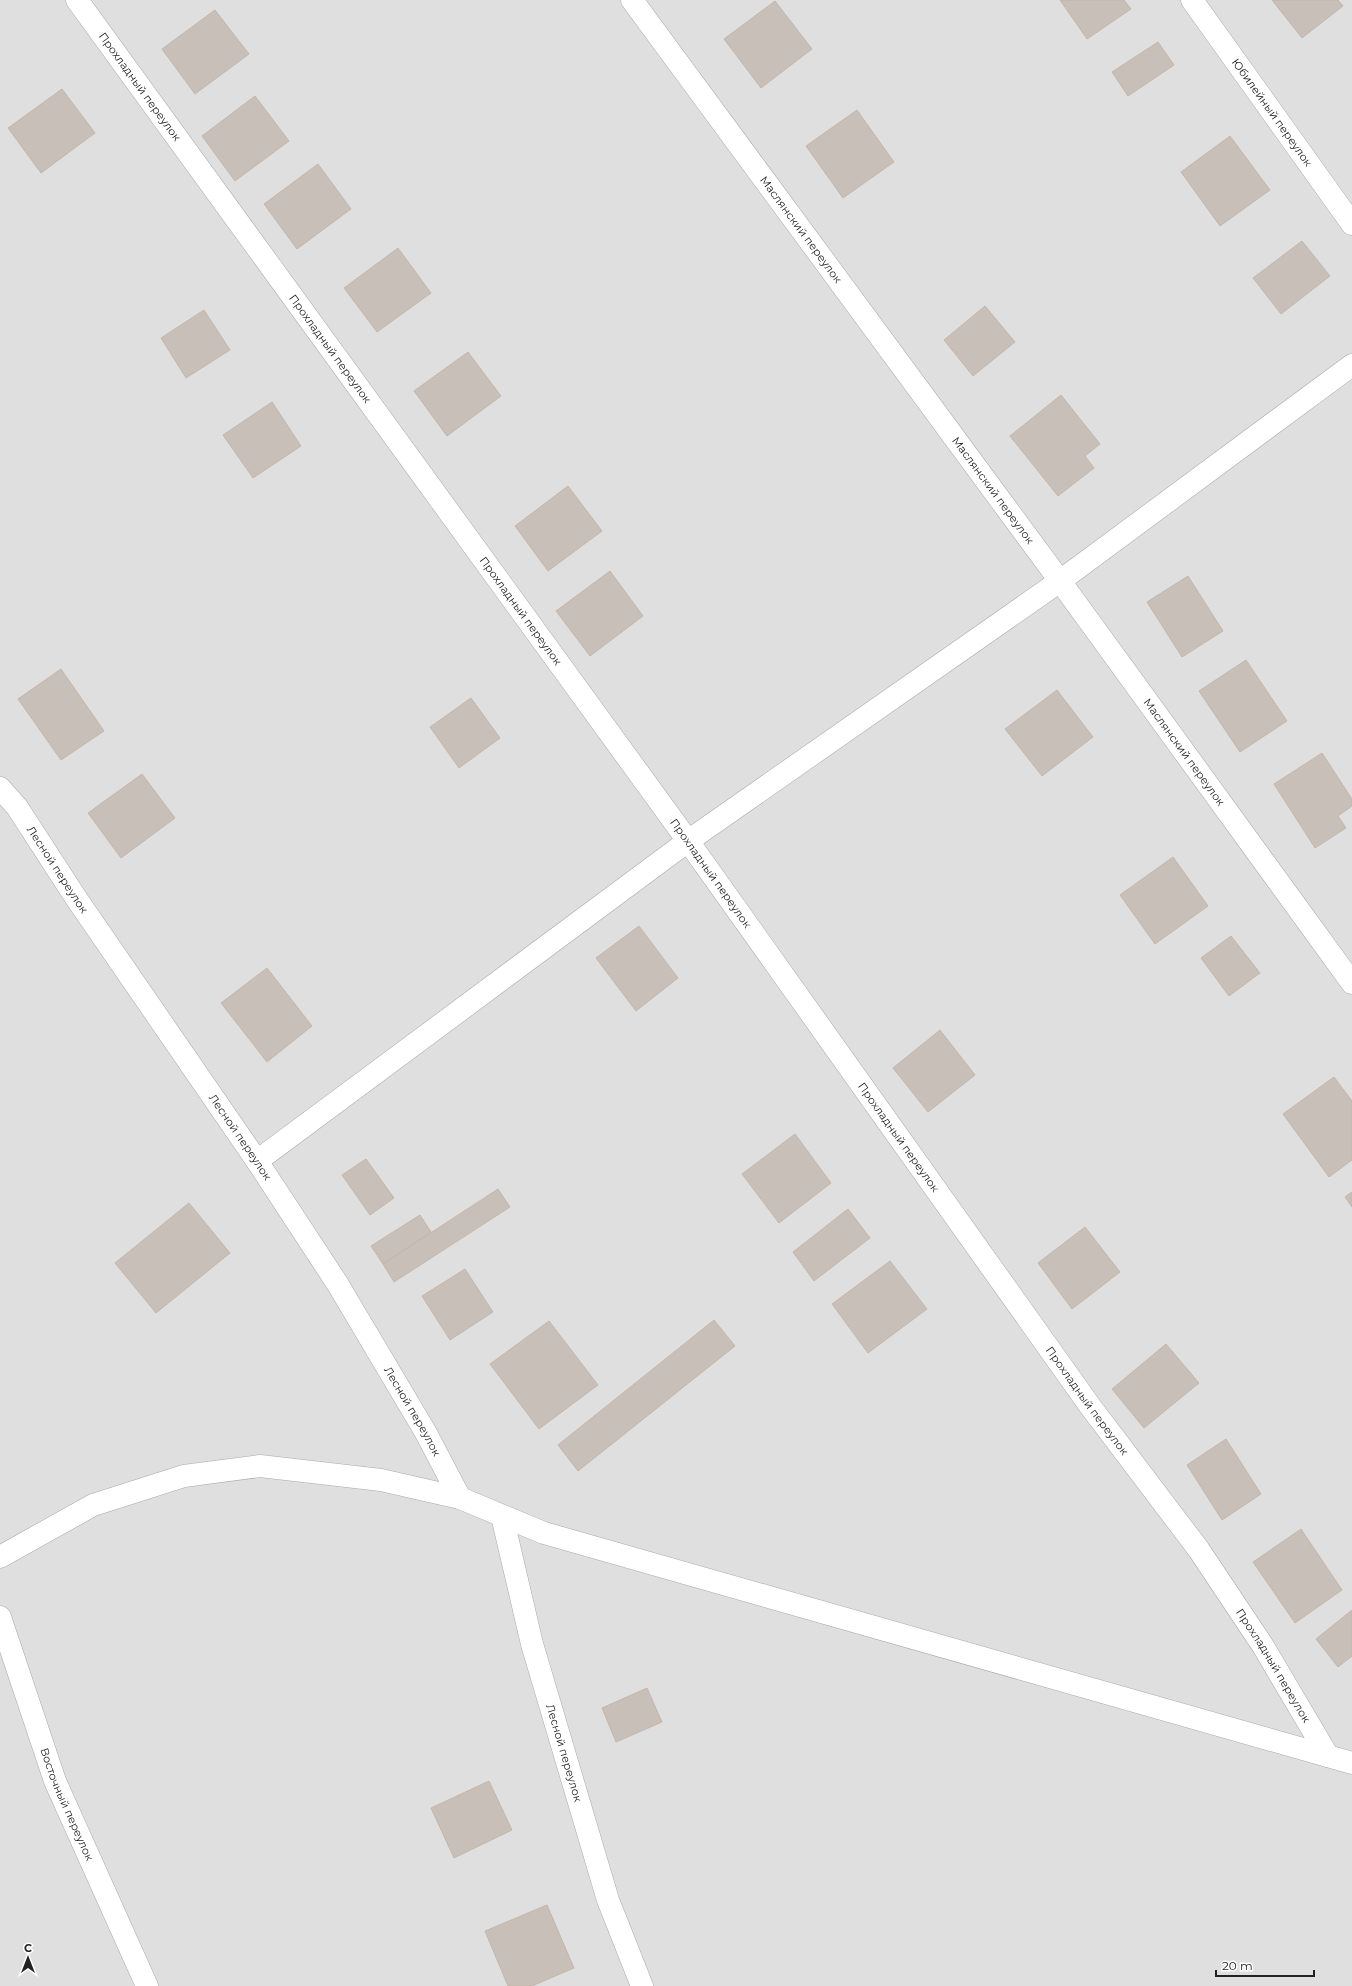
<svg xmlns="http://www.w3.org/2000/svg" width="1352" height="1986" font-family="Montserrat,sans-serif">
<rect width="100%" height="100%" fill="#f2efe9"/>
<path fill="#e0dfdf" d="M0,0H1352V1986H0Z"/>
<path fill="#c7bfb8" stroke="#c4b6ab" d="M1060,0H1124L1131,9L1087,39Z
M1272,0H1338L1343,6L1302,38Z
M775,1L812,49L761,88L724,39Z
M215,10L249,54L195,94L162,49Z
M1158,42L1174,65L1128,96L1112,72Z
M62,89L95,133L41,173L8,128Z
M255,96L289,141L235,181L202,136Z
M857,110L894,162L843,198L806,146Z
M1230,136L1270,190L1220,226L1181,172Z
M318,164L351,209L297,249L264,204Z
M1302,241L1330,276L1281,314L1253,278Z
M398,248L431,293L377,332L344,288Z
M985,306L1015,342L973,376L944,340Z
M204,310L230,350L186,378L161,338Z
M468,352L501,396L447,436L414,391Z
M1061,395L1100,444L1085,456L1094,468L1058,496L1010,436Z
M272,402L301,446L253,478L223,435Z
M568,486L602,531L548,571L515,526Z
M610,571L643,616L590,656L556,611Z
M1188,576L1223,631L1182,657L1147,602Z
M1246,660L1287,721L1240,752L1199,691Z
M61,669L104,731L61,760L18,699Z
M1057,690L1093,737L1042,776L1005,729Z
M471,698L500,738L459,768L430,727Z
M1322,753L1352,799V806L1338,816L1346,828L1315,848L1274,784Z
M142,774L175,818L121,858L88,813Z
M1173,857L1208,906L1155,944L1120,895Z
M639,926L678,978L636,1011L596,958Z
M1231,936L1260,973L1229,996L1201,958Z
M267,968L312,1026L267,1062L221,1003Z
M940,1030L975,1075L928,1112L893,1068Z
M1334,1077L1352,1101V1160L1329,1177L1283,1114Z
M795,1134L831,1183L779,1223L742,1174Z
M366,1159L394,1198L370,1215L342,1175Z
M498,1189L510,1207L394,1282L383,1264Z
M1352,1192V1207L1345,1197Z
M189,1203L230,1253L156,1313L115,1263Z
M848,1209L870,1238L814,1281L793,1252Z
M420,1215L431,1232L383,1264L371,1246Z
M1085,1227L1120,1272L1072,1309L1038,1263Z
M890,1261L927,1309L868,1353L832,1304Z
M465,1269L493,1312L450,1340L422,1296Z
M714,1320L735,1346L578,1471L558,1445Z
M549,1321L598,1385L539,1429L490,1364Z
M1166,1344L1199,1383L1144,1428L1112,1389Z
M1226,1439L1261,1494L1222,1520L1187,1465Z
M1301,1529L1342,1590L1295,1623L1253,1562Z
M1352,1610V1656L1338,1667L1316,1639Z
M647,1688L662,1722L616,1742L602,1708Z
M489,1781L512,1830L454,1858L431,1808Z
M547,1905L574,1968L532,1986H508L485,1931Z"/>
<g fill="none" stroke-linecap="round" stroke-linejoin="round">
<g stroke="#a9a9a9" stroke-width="23">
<g id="minor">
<path id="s1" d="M77,0L688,841L1090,1406L1199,1550L1263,1646L1328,1756"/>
<path id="s2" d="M632,0L1060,581L1352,983"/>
<path id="s3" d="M1192,0L1352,224"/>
<path id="s4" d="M0,788L17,807L76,898L257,1161L337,1283L426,1433L460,1498"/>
<path d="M257,1161L688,841L1060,581L1352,365"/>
<path id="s5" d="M502,1516L532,1644L608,1900L642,1986"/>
<path d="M0,1557L93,1505L184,1476L260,1466L381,1480L460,1498L544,1533L1352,1763"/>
<path id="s6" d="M0,1617L55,1781L147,1986"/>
</g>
</g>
<use href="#minor" stroke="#fff" stroke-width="22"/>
</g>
<g text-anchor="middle" stroke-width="3.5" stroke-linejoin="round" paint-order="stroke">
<g font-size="11" fill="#222" stroke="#fff">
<text dy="4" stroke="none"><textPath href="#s1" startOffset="107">Прохладный переулок</textPath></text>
<text dy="4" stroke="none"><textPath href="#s3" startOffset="138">Юбилейный переулок</textPath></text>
<text dy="4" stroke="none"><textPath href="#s2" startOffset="285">Маслянский переулок</textPath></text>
<text dy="4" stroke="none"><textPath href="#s1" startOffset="431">Прохладный переулок</textPath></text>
<text dy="4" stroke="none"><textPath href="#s2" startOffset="609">Маслянский переулок</textPath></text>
<text dy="4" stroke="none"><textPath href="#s1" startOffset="755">Прохладный переулок</textPath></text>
<text dy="4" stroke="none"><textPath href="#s2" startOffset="933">Маслянский переулок</textPath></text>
<text dy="4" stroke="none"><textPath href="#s4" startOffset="100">Лесной переулок</textPath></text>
<text dy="4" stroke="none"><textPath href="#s1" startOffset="1079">Прохладный переулок</textPath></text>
<text dy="4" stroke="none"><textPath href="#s4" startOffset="424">Лесной переулок</textPath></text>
<text dy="4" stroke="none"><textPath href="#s1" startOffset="1403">Прохладный переулок</textPath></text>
<text dy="4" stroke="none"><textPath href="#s1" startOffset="1727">Прохладный переулок</textPath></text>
<text dy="4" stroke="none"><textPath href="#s4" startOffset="748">Лесной переулок</textPath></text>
<text dy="4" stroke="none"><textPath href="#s1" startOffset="2051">Прохладный переулок</textPath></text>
<text dy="4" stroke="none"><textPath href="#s5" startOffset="245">Лесной переулок</textPath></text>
<text dy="4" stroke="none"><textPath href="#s6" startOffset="199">Восточный переулок</textPath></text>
</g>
</g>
<g transform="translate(28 1958)" stroke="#ffffff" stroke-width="3" paint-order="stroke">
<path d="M0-3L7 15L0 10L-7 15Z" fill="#222222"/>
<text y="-6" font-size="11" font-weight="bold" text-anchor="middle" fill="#222222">С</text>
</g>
<path d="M1216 1970v6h98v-6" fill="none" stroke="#222222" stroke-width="2"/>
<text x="1222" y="1970" font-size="12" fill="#222222" stroke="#ffffff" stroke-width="3" paint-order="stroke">20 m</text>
</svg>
